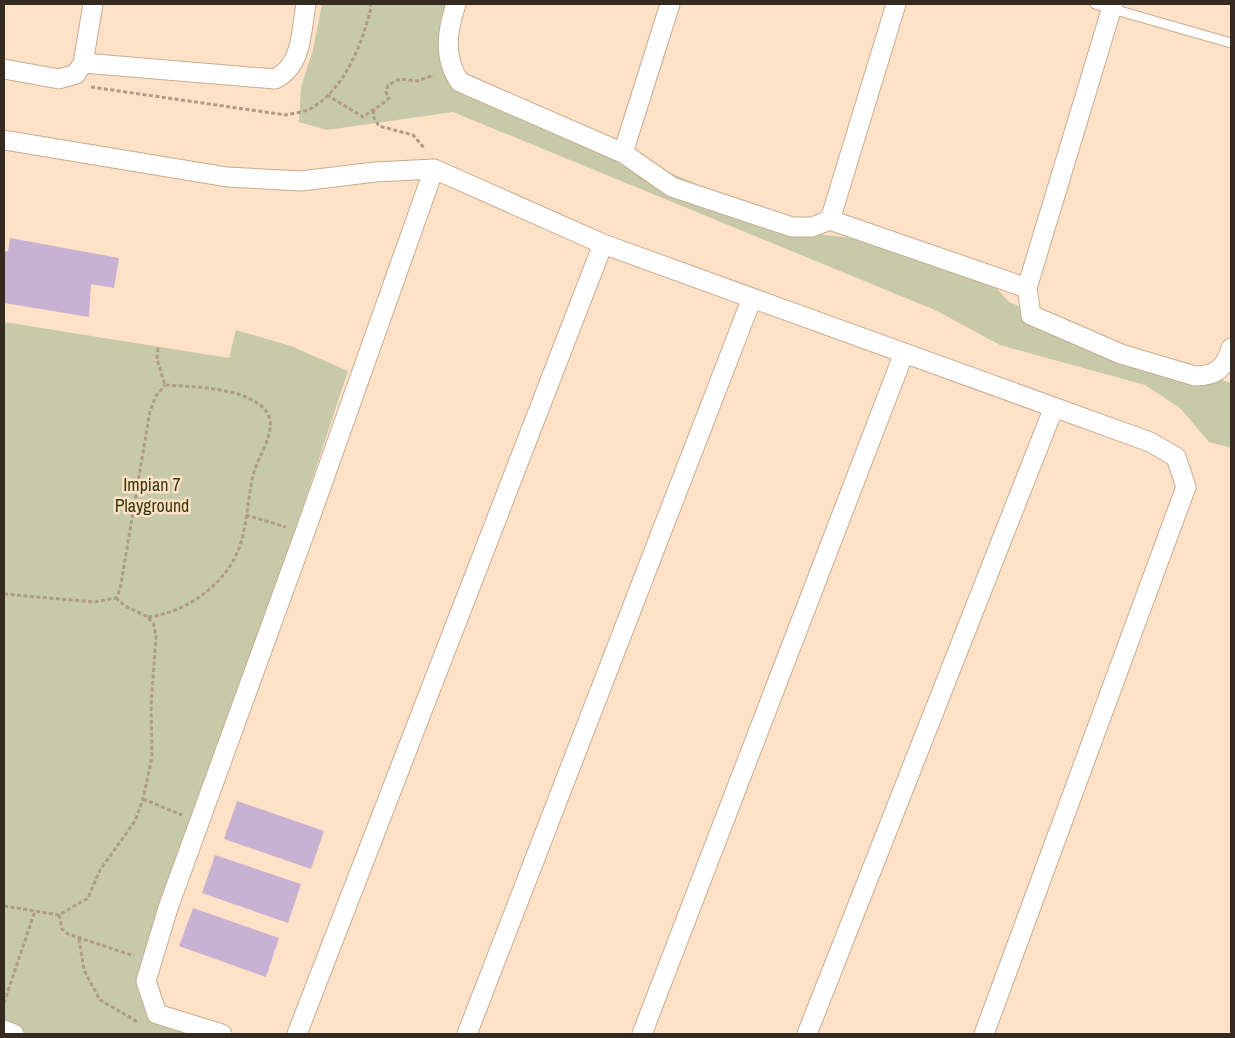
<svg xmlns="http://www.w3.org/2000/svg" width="1235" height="1038" font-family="'Archivo Narrow',sans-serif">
<rect width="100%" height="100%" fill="#fee1c6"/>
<path fill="#c6caa9" d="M322,4H446L440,23L454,67L656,167L816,234L862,239L921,260L996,288L1009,302L1084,333L1231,383V448L1209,442L1180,408L1145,385L1000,345L935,310L453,112L327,130L299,122L301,87L313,50Z
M4,322L229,358L236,330L291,346L348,371L146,981L157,1015L222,1034H4Z"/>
<path fill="#c8b2d4" d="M10,238L119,258L114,288L91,284L89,317L4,303V251H8Z
M237,801L324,831L311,869L224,839Z
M215,855L301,884L288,923L202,893Z
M193,908L279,938L266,977L179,946Z"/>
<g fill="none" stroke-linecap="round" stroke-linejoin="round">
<g stroke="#c7ac92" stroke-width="11">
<path id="service" d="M1095,4L1231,43"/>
</g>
<g stroke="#c7ac92" stroke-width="21">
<path id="minor" d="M456,4C447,31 443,58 460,82L623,153L672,187L792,227H812L830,220L1027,288L1031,315L1121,354L1195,376C1216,376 1225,368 1231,348
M83,63L93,4
M4,69L59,79L76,74L83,63L275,79C303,65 301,31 306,4
M4,140L227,177L301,181L375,172L434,169L603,244L1150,442L1176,457L1186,487L984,1034
M623,153L670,4
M830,220L896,4
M1027,288L1113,4
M4,1030L14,1034
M222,1034L157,1014L146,981L168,908L305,532L434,169
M297,1034L603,244
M467,1034L752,298
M642,1034L904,353
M807,1034L1054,407"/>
</g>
<path stroke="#b19b86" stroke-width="3" stroke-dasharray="4 2.5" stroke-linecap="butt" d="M91,87L286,115C294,113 306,112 313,107C346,87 362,43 371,8L370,4
M327,95L363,117L386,101L389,98L386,92L388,85L400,79L417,81L434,75
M374,110L373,116L379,126L413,135L425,149
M246,515L286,527
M4,594L94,602L116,598L120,590L150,411L156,396L165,385
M148,617C189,612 231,581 242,539C248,517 248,494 254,472C259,454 279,429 266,411C247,387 193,387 165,385L157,359L158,347
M143,799L182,815
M4,906L59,915L88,898L100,870L135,821L143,799L152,757L151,706L156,637L154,625L148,617L125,606L116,598
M59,915L62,929L68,934L134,956
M79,939L84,970L100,1000L138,1022
M4,1003L35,911"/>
<use href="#service" stroke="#fff" stroke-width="9"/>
<use href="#minor" stroke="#fff" stroke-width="19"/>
</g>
<g text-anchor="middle" stroke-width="5" stroke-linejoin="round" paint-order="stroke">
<g font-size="18" fill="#373b0b" stroke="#fee1c6">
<text x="152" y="491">Impian 7<tspan x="152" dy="21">Playground</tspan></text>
</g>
</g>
<rect width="1235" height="1038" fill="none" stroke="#342a1f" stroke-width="10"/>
</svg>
